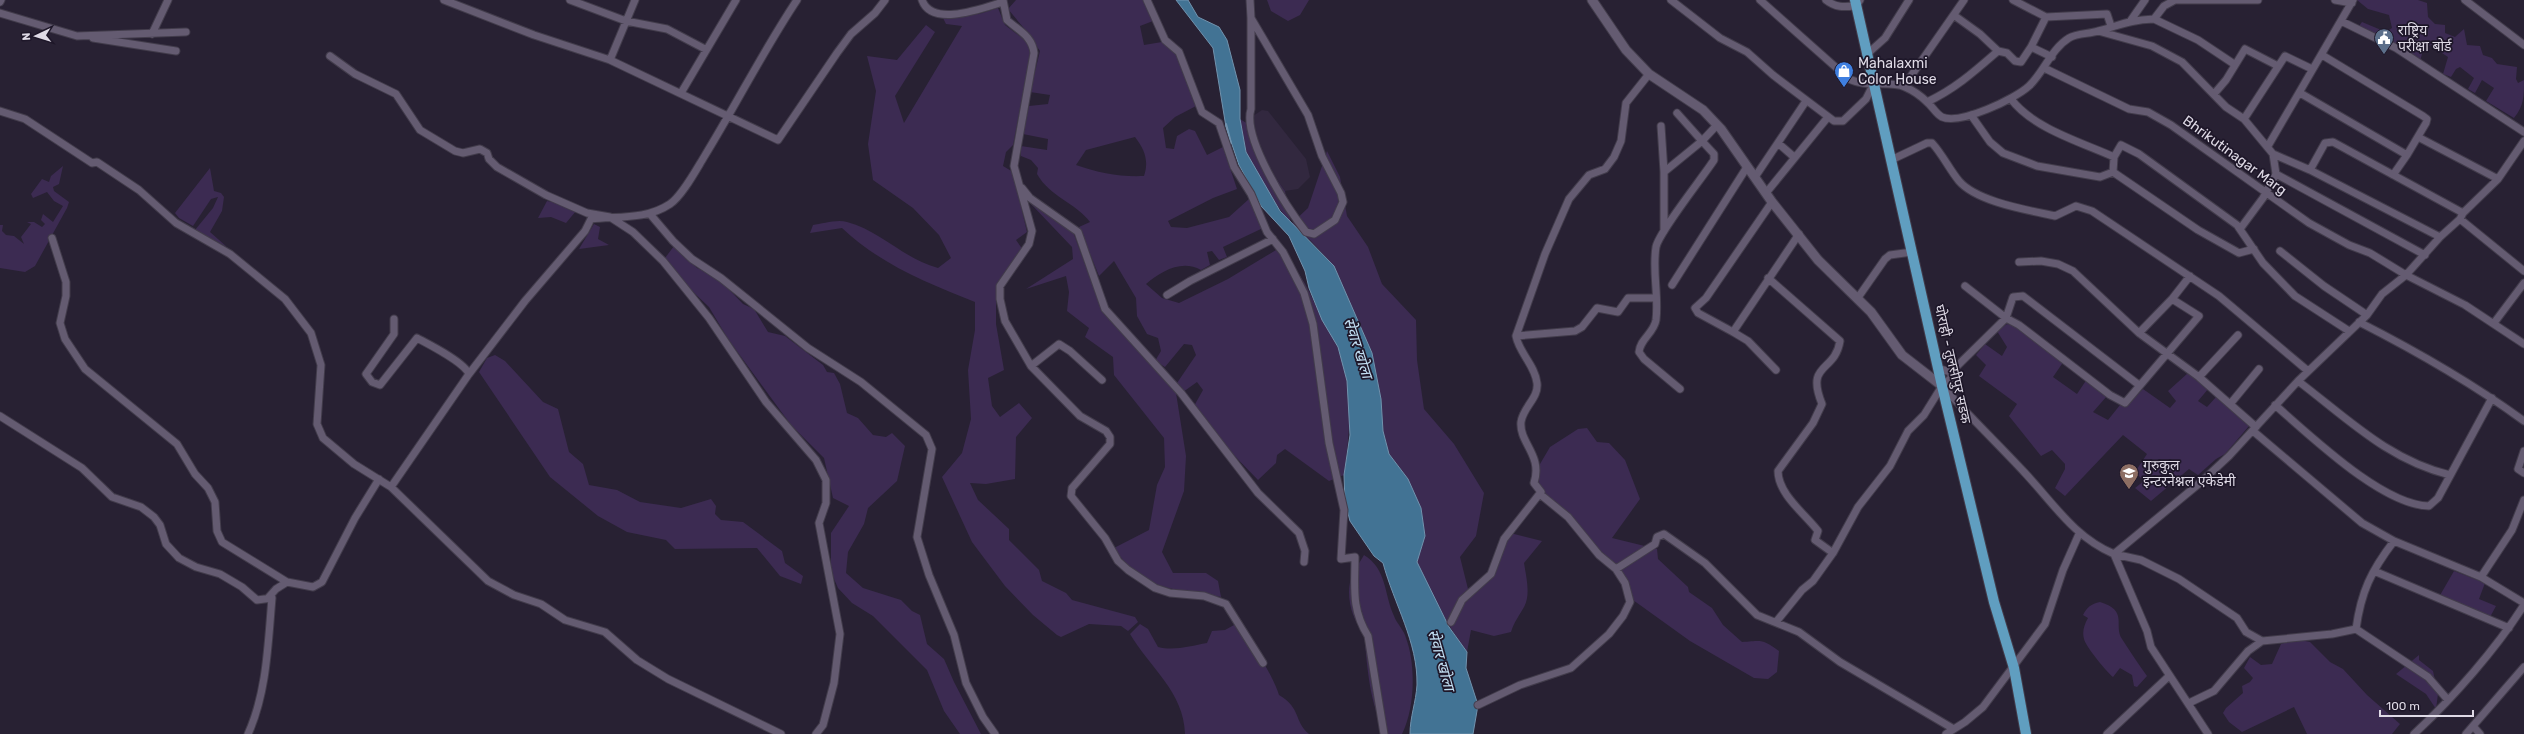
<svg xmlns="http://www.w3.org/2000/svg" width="2524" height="734" font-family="Rubik,'Noto Sans Devanagari',sans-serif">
<rect width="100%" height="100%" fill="#282133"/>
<path fill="#32283f" d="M1262,110L1268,111L1306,159L1310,177L1298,189L1285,191L1266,164L1250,118Z"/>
<path fill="#3c2b52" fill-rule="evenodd" d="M1016,0H1143L1153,21L1140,26L1144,45L1162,42L1176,53L1196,106L1175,117L1163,128L1166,148L1174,149L1177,136L1189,129L1195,131L1207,155L1223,147L1237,189L1213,198L1168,221L1171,227L1187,228L1229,217L1249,199L1263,228L1223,247L1227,257L1219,260L1212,251L1207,252L1210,265L1201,270C1182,259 1161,271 1146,284L1162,298L1179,303L1228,279L1276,250C1299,266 1311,294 1321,318C1326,328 1334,337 1338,347C1354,388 1350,433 1344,475L1329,481L1285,449L1277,455L1276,463L1258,480L1225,446L1194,406L1203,390L1197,382L1183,392L1177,383L1196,355L1192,345L1184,344L1165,367L1155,361L1161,351L1158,338L1147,334L1137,316L1136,298L1114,261L1099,276L1079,227L1090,222C1076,203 1050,197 1037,174L1038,168L1031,160L1021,156V146L1047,150L1048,139L1023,134L1029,106L1048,104L1050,95L1030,92L1040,51L1027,32L1008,9ZM1135,137C1145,150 1149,161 1144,176C1119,177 1099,173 1076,165L1086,150Z
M1267,0H1309L1300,15L1288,21L1271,11Z
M2357,0H2418L2427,3L2428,17L2435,24L2445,25V33L2455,37L2464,29L2467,45L2480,46L2483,55L2492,58L2497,64L2517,67L2516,79L2518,83L2524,80C2524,96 2524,106 2514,118L2486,101L2494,88L2482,80L2475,93L2468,89L2474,78L2460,67L2456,69L2451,77L2443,74L2448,57L2439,51L2436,44L2424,47L2420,61L2359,26L2362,22L2386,32L2392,28L2389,15L2368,9Z
M998,8L1005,25L1030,44V59L1013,145L1006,152L1003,166L1013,172L1027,232L1016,240L1023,250L996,288V324L1004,370L988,378L992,406L1000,417L1019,403L1032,418L1016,437L1015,479L986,484L970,483L978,500L1009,529V540L1039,570L1042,581L1066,593L1072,600L1135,617L1138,622L1128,631L1121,626L1089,624L1061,637L1057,635L1033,615L1005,586L972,542L942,477L962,453L971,419L968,370L975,330V302C927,283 880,264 842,228L810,233L813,225C822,224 837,219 847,222C881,231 904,259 938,268L951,258L939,235L913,208L873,180L868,144L876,91L867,56L897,60L926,25L935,32L895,96L904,123L962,26L946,24L942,16L979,14Z
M1240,119L1251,126L1266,164L1285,191L1291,224L1308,208L1327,151L1340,177L1347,216L1368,247L1382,284L1416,320L1417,360L1424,409L1454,444L1484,493L1476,536L1460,557L1468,589L1488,575L1506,532L1542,541L1524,563C1526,576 1531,595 1524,607C1519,616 1514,622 1511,632L1494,636L1471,630L1467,652C1446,624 1432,594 1416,562L1425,536L1408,479L1389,454L1383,431L1381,399L1372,353L1334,266L1310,240L1291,225L1263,185L1246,152Z
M63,166L59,184L53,187L54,191L69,202L67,208L35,266L25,272L0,268V225H3L2,231L6,235L14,236L24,244L21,237L31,224L27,222H34L42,227L45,224L41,220L43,214L53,222L63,206L54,201L47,192L33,198L31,194L42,179L49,182L51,176Z
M210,168L214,191L221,193L224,197L222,211L210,232L227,247L195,230L213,208L218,197L211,199L193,226L179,218L175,213Z
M547,201L563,204L576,211L566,223L551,217L538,218Z
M1031,204L1072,229L1099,302L1176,393L1186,456L1184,491L1162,552L1173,573H1206L1218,581L1221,597C1175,589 1142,591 1114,548L1149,530L1157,485L1165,467L1164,438L1114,375L1113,357L1085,337L1089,328L1067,311L1069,292L1066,276L1026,289L1073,259L1072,247Z
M594,224L600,227L598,239L609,245L579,249Z
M674,246L697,268L715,275L743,304L754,309L768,332L785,336L823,365L827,372L834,373L840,384L847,413L858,418L873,435L886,437L892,433L905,446L897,481L868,508L864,524L848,552L846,573L863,588L901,600L912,611L920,615L927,644L944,659L954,682L981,734H960L944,711L927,670L873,616L852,603L838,588L831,572V533L849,506L833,498L824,458L791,425L728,339L709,307L690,289L665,258Z
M2007,324L2018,326L2064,361L2053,377L2077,394L2087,379L2107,396L2093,412L2108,420L2120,405H2127L2143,389L2170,408L2176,401L2168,391L2188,373L2209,388L2198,401L2207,407L2217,396L2249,426L2225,454L2216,459L2198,475L2189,469L2151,501L2135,488L2144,481L2135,472L2147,454L2123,435L2065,496L2055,488L2065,469V464L2052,450L2041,456L2009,416L2017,404L1979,376L1986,365L1976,355L1985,344L2002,356L2007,347L1997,331Z
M495,355L505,361L543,402L558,409L569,452L583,464L589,485L617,490L640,502L681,508L711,499L716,506L715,514L721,520L743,522L782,551L785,563L803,576L801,584L780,576L757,548L675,549L666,540L627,532L598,516L550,477L479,372L487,358Z
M1587,428L1597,442L1609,443L1625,460L1640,499L1612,538L1657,549L1658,559L1688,587L1689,592L1712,608L1723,625L1742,642C1762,641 1761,638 1779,651L1777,672L1768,679L1754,678L1690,641L1633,600L1618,570L1542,494L1536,483L1540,464L1550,447L1578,429Z
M1364,555C1387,569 1384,594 1394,616C1397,624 1404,630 1406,638C1416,665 1415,708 1402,734H1386C1369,704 1367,665 1364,631C1351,621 1345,592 1352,576C1355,569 1360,562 1364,555Z
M2454,571L2485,583L2479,599L2496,606L2489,619L2439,597Z
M2100,602C2129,611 2113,625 2122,639C2130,651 2138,664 2147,676L2137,687L2134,686L2132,675L2120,668L2113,677C2106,671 2086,647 2084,639C2082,632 2084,625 2088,618L2083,615C2087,607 2091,604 2100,602Z
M1140,624L1148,629L1158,647C1174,651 1191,646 1207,643L1212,631L1225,630L1234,625C1249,636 1274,677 1279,695C1302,709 1293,720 1309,734H1185C1184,692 1150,668 1130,634Z
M2296,639L2310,642L2330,662L2343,669L2367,695L2400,724L2392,734H2307L2294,707L2242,732L2229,722L2223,713L2226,708L2243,693L2242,686L2250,682L2253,678L2244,668L2250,657L2261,665L2272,664L2281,644Z
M2419,655V660L2433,671L2438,694L2436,709L2426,694L2396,674Z"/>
<path fill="#427394" stroke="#7192ad" d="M1176,0H1188L1198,17L1219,27L1227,40L1240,90V119L1246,152L1280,211L1334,266L1372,353L1381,399L1383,431L1389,454L1408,479L1421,508L1425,536L1417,562L1449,627L1467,652L1466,668L1478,705L1473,734H1410C1410,717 1416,702 1417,685C1418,642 1394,604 1383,563L1374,556L1350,521L1345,502L1344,475L1350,435L1347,381L1338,347L1322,320L1309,288L1305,271L1289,236L1261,206L1239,165L1226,127L1213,48Z"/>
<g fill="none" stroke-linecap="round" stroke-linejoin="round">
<path stroke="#7192ad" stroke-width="2" d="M1226,124L1231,143"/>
<g stroke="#423c4b" stroke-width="9">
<path id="minor" d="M444,0L534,35L610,60L778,140L837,53L851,34L875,13L885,0
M570,0L626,21L667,29L705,49
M922,0C932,28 983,8 1003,2
M1003,0L1007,20C1019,31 1032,36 1034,53L1014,166L1032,231L1029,244L1000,286V299L1005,321L1031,366L1080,416L1106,431L1110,437V444L1072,488L1071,496L1105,538L1118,561L1128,570L1155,588L1170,593L1204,596L1226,604L1263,663
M1147,0L1165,40L1179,52L1202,112L1219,123L1234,167L1251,194L1267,232L1283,252L1304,293L1313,324L1329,443L1344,510L1341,559L1355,557C1355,587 1351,609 1368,636L1384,734
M1250,0L1251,18L1308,115L1322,156L1341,193L1343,202L1335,220L1314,234L1306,232C1287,208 1242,138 1251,109V18
M1671,0L1720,38L1747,52L1773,75L1834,121H1843L1866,99L1873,85
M1760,0L1849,79C1867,88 1891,80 1905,87C1912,90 1922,97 1927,102C1933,107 1936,114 1942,117C1960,125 2015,99 2029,86C2044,72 2051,49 2069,38C2077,33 2090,34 2098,31C2121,25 2129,20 2154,19L2164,6L2175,0H2258
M1826,0C1836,8 1844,7 1856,6L1860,0
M2013,0L2046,17L2107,14L2111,26
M2335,0L2352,3
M2465,0L2524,45
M0,2L1,0
M0,13L77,36L186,32
M1955,16L1980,34L1998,51L2007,53L2015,61L2021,62L2031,47L2052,57
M2154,19L2198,40L2234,64
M2131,20L2145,0
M2343,22L2396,48L2524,132
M2098,31L2152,46L2182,62L2226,107L2244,119L2273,154L2310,170L2440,237
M152,34L168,0
M93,38L176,51
M2031,47L2046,17
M1866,55L1885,38L1909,0
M330,56L355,74L396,94L420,130L455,151L463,153L480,149L487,153L489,159L497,167L546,195L587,213L610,217L633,232L663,261L709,318L766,402L816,460L826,480V503L819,523L840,634L834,683L823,725L816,734
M610,60L635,0
M2044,68L2129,109L2148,112L2171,125L2309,223L2349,245L2370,253L2406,275L2465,305L2524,344
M1904,86L1964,0
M681,93L736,0
M2300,93L2407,155L2426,123L2427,119L2423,116L2322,55
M2214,94L2226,80L2245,49L2278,66
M2011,99C2034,129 2081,142 2114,157L2121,145L2139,154L2237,225L2263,263L2295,296L2349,331
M1927,102C1955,89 1975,71 1998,51
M0,111L25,119L92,163L97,162L139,190L176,223L230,254L285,299L311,333L321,365L317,424L323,438L354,464L391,487L488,581L514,595L541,604L565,620L605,632L637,660L668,679L781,734
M1971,115L1990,142L2003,153L2037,166L2100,177L2113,172
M2244,119L2285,56L2312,69
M1661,126L1664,172
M2418,137L2498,179
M1779,144L1794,157
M2268,146L2353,0
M2273,154L2276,174L2425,255
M2114,157L2113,172L2198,230L2239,253L2254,249
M1891,160L1927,143H1932C1943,155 1949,169 1959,181C1977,202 2028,210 2055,216L2076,206L2092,211L2219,296L2308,371
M2310,170L2325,143L2333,142L2463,213
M2393,175L2407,155
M1755,177L1806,101
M1022,188L1030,198L1078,232L1105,309L1181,393L1258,493L1299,533L1305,551L1304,562
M1766,193L1828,117
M650,214L673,241L692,259L721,278L808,348L861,382L926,435L932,449L917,537L929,575L954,635L966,683L983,717L995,734
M2460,219L2524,271
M2240,229L2263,198L2276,174
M1664,231V172L1702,141L1677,113
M52,238L66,282V296L60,323L65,339L85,369L177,444L195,474L208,488L215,502L217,531L222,542L287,582
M2280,251L2324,286L2367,315
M2019,262L2041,261L2058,264L2073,271L2139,333L2199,377L2256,427
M1768,278L1840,341C1835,373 1805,362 1822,404L1813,423L1778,471C1778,494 1805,514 1818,531L1815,540L1833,553
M1672,285L1747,167
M1965,286L2006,318L2013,297L2023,296L2139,385
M1167,295L1190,281L1273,239
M1857,299L1885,259L1890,255L1912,252
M394,319V334L366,374L372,382L380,385L417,338C430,345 464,362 469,374
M2359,322C2416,351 2472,383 2524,421
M2494,323L2524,283
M1733,332L1698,313L1695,308L1706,298L1772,202
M2139,333L2172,299L2190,276
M1516,336L1575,331L1582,327L1597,308L1618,312L1628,298H1656
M1031,366L1059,344L1070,351L1102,380
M1776,370L1748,341L1733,332L1799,234
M1951,372L2006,318L2019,325L2110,395L2125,403L2199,316L2172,299
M2199,377L2238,335
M2298,381C2347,418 2388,460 2450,475
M1943,387C1970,417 1998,444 2025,473C2054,504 2074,537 2114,554L2147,631L2151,647L2208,734
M1680,389L1644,359L1639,352C1640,339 1654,333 1656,320C1659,296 1652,271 1656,247C1659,232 1703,177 1714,160V154L1702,141L1717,125
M2231,403L2259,369
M2275,405C2311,436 2382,505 2429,506L2438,498L2492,398
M0,416L82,468L112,497L141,507L154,517L160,525L166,544L179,558L196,567L220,574L242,587L257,600L272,598
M2253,431L2362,523L2394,541L2481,577L2524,603
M2524,451L2518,469L2524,473
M391,487L469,374L525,301L585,231L591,219C618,216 646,220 670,204C682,196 696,170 704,157C736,105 763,51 797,0
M2114,554L2201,482L2229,456L2298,381L2367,315L2382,294L2406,275L2440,237L2460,219L2463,213L2498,179L2524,141
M2114,554L2141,560L2179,579L2237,618L2246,632L2262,641
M1616,569L1655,544L1657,537L1664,534L1705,563L1757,615L1799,632L1840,662L1952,728
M2374,571L2509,628
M2481,577L2512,530L2524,500
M1451,622L1462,600L1491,574L1504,539L1541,492
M1776,622L1802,590L1813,581L1833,553L1858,507L1890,466L1908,431L1924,415L1942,386L1951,378V372L1940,369
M2356,629L2428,677L2448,700
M2189,703L2214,691L2248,651L2262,641L2332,634L2356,629C2361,592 2371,571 2394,541
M1478,705L1520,685L1571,668L1609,634L1623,616L1630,602L1625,583L1616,569L1599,555L1568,517L1541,495V492L1534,483C1543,455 1519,443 1521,422C1523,407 1539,398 1537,383C1535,365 1519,353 1516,336L1545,254L1569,199L1589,175L1605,169L1614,157L1621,141L1626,103L1649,74
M2473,726L2480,734
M248,734C267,692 268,643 272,598H268L276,589L287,582L313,587L322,582L355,518L379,479
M1946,734L1965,722L1983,707L2045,624L2063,570L2079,534
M2107,734L2169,676
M2414,734C2453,698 2496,649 2524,605
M2466,734L2524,667"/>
</g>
<g stroke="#423c4b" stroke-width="11">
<path id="tertiary" d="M1592,0L1626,50L1649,74L1703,110L1721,129L1772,202L1818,260L1871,312L1902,355L1942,386"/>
</g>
<g stroke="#423c4b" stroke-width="12">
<path id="primary" d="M1855,0L1942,386L1994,602L2014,668L2026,734"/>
</g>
<use href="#minor" stroke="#645b71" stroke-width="7"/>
<use href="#tertiary" stroke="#645b71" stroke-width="9"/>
<use href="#primary" stroke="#609ec0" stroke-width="10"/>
</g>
<defs>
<g id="civic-pin" transform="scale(1)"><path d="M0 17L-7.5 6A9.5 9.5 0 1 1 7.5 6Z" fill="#5c6f8a" stroke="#1e1729"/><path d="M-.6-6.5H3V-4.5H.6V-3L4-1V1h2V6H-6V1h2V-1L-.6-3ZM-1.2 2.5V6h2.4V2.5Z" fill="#fff"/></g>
<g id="shop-pin" transform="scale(1)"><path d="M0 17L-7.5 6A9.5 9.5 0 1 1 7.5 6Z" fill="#3f7fe0" stroke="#1e1729"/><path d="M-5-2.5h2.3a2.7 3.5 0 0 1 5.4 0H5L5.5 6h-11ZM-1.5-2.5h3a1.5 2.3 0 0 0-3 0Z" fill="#fff"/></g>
<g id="school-pin" transform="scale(1)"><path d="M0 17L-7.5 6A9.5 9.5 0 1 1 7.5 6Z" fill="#8d6e63" stroke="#1e1729"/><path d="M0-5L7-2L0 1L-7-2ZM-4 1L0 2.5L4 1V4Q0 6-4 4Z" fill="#fff"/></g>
</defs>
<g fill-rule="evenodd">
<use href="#civic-pin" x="2384" y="38"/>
<use href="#shop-pin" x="1844" y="71"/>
<use href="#school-pin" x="2129" y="473"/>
</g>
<g text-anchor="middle" stroke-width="3.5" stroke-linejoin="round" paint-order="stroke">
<g font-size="14" fill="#dfdae6" stroke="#1e1729" text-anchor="start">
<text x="2398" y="35">राष्ट्रिय<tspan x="2398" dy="16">परीक्षा बोर्ड</tspan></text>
<text x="1858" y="68">Mahalaxmi<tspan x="1858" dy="16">Color House</tspan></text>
<text x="2143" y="470">गुरुकुल<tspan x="2143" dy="16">इन्टरनेश्नल एकेडेमी</tspan></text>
</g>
<g font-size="14" fill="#dfdae6" stroke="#1e1729">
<text transform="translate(2235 155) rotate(36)" y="5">Bhrikutinagar Marg</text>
<text transform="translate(1953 364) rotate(77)" y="5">घोराही - तुलसीपुर सडक</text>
</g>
<g font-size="15" font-style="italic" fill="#c3e0f4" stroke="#1e1729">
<text transform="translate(1358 348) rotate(72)" y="5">सेवार खोला</text>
<text transform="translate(1441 660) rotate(74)" y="5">सेवार खोला</text>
</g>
</g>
<g transform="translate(36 36) rotate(266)" stroke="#1e1729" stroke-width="3" paint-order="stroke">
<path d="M0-3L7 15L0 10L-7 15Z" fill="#dfdae6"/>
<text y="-6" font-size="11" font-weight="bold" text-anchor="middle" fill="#dfdae6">N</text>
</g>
<path d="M2380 710v6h93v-6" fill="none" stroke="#dfdae6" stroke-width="2"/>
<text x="2386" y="710" font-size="12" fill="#dfdae6" stroke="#1e1729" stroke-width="3" paint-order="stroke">100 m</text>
</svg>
